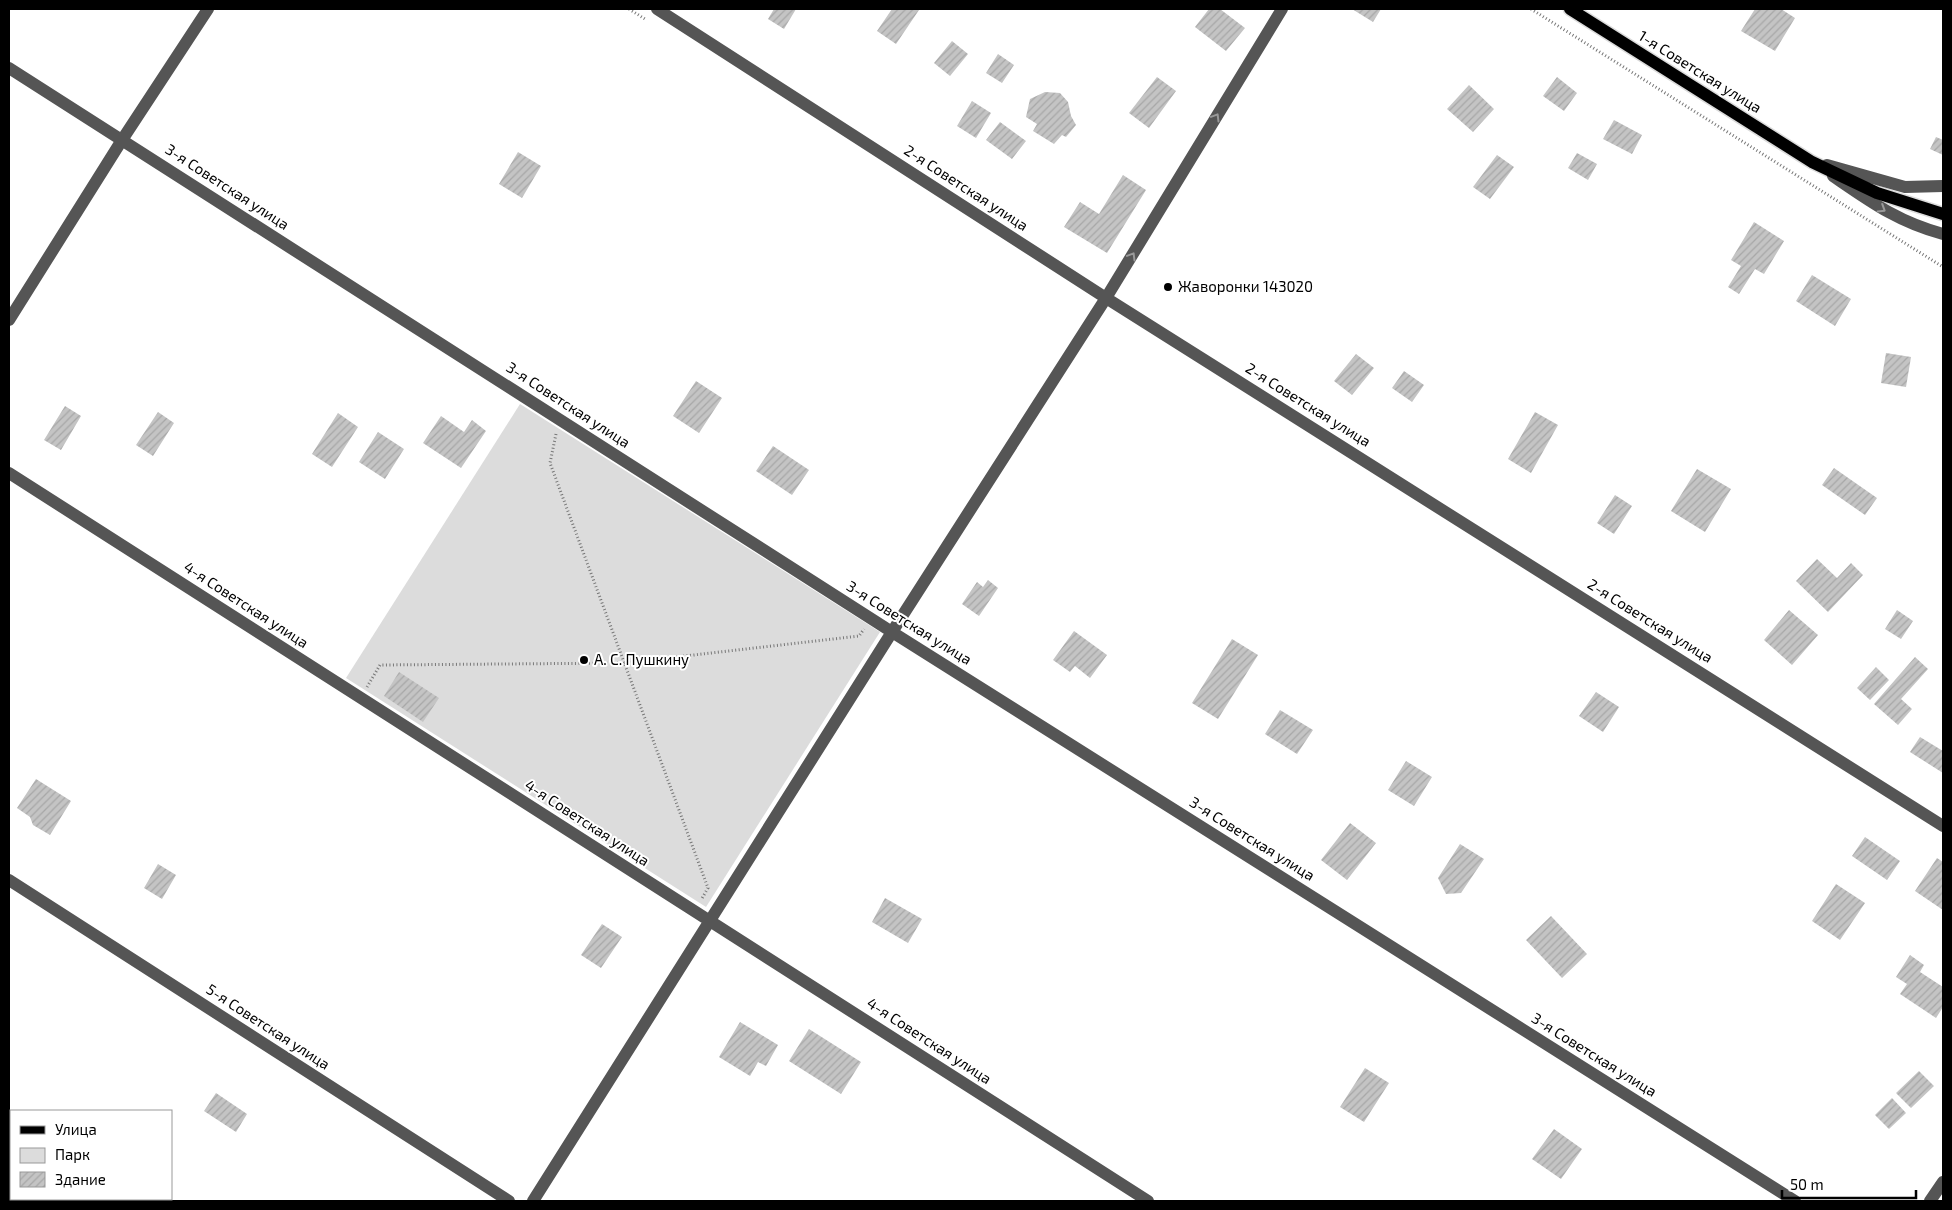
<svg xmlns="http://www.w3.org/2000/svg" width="1952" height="1210" font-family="'Exo 2',sans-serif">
<defs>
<pattern id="building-hatch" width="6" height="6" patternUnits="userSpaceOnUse" patternTransform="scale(1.25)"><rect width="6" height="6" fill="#c4c4c4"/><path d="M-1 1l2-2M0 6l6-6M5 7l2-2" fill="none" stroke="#a7a7a7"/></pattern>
</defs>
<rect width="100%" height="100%" fill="#fff"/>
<path fill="#dcdcdc" d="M520,404L880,632L706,907L346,678Z"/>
<path fill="url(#building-hatch)" d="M774,9H796L784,29L768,19Z
M892,9L919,10L896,44L877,31Z
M1209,9H1220L1245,28L1226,51L1195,27Z
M1352,9H1381L1373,22Z
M1755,9H1781L1795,18L1775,51L1741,31Z
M952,41L968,54L950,76L934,63Z
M998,54L1014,65L1002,83L986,73Z
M1157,77L1176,91L1149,128L1129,113Z
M1557,77L1577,93L1564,111L1543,96Z
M1469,85L1494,109L1473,132L1447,109Z
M1045,92L1060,93L1068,102L1071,116L1076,125L1066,137L1062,135L1054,144L1033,131L1037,124L1026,117L1030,99Z
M972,101L991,113L976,138L957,126Z
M1614,120L1642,135L1632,154L1603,139Z
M1000,122L1026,141L1012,159L986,140Z
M1936,137L1943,140V155L1930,149Z
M518,152L541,166L522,198L499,184Z
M1577,153L1597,164L1588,180L1568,168Z
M1497,155L1514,167L1490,199L1473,187Z
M1123,175L1146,190L1107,253L1064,227L1080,202L1099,214Z
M1754,222L1784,241L1764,274L1755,269L1739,294L1728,287L1741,266L1731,260Z
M1812,275L1851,299L1835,326L1796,301Z
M1886,353L1911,357L1906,387L1881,383Z
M1356,354L1374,368L1352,395L1334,381Z
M1404,371L1424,385L1412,402L1392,388Z
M696,381L722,398L699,433L673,416Z
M65,406L81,416L61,450L44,440Z
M158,412L174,423L153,456L136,445Z
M1535,412L1558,425L1531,473L1508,459Z
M338,413L358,427L332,467L312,454Z
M441,416L464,432L472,420L486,431L461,468L423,443Z
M378,432L404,449L385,479L359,462Z
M773,446L809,470L792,495L756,471Z
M1834,468L1877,498L1865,515L1822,485Z
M1697,469L1731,489L1705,532L1671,511Z
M1615,495L1632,506L1614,534L1597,523Z
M1817,559L1837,578L1851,563L1863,575L1828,612L1796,581Z
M988,580L998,588L979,616L962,604L977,582L983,587Z
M1789,610L1818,635L1792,665L1764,640Z
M1897,610L1913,621L1901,639L1885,629Z
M1074,631L1107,655L1090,678L1075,666L1070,672L1053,660Z
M1232,639L1258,655L1218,719L1192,703Z
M1915,657L1928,669L1901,699L1912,709L1898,725L1874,704Z
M1876,667L1889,680L1870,700L1857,688Z
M399,672L439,698L423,722L384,696Z
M1596,692L1619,707L1603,732L1579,716Z
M1280,710L1313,730L1297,754L1265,734Z
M1920,737L1943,751V773L1910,752Z
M1406,761L1432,777L1414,806L1388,790Z
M36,779L71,801L50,835L33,825L30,817L17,808Z
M1350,823L1376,843L1347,880L1321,860Z
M1865,837L1900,861L1887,880L1852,856Z
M1460,844L1484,859L1461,893L1446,894L1438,878Z
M1937,858L1943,862V910L1915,891Z
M158,864L176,875L162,899L144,888Z
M1836,884L1865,903L1840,940L1812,921Z
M885,898L922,919L908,943L872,922Z
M1551,916L1587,954L1562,978L1526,940Z
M602,924L622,937L601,968L581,955Z
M1910,955L1924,965L1920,972L1943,987V1007L1936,1018L1900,994L1907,984L1896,977Z
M740,1022L778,1045L766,1066L758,1062L750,1076L719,1057Z
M809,1029L861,1062L841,1094L789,1061Z
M1365,1068L1389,1083L1364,1122L1340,1107Z
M1919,1071L1934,1086L1911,1108L1896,1093Z
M216,1093L247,1114L236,1132L204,1111Z
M1892,1098L1906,1113L1889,1129L1875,1115Z
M1554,1129L1582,1149L1561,1179L1532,1159Z"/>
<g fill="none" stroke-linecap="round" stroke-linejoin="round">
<g stroke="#dbdbdb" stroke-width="15">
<path id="major" d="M1570,9L1812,162L1877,193L1943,214"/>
</g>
<path stroke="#777" stroke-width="3" stroke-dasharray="1 2.5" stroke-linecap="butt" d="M629,9L645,19
M1531,9L1943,267
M556,434L550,463L708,888L701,900
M367,687L380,665L624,663L859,636L864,629"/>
<path stroke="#555" stroke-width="12" d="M657,9L1106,298L1943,826
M9,68L892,632L1795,1201
M1827,165L1905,187L1943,186
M1833,176C1871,202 1898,222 1943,234
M9,320L122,140L208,9
M9,473L1148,1201
M9,880L509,1201
M533,1201L892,632L1106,298L1282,9
M1930,1201L1943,1182"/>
<use href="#major" stroke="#000" stroke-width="12"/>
</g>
<defs><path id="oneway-chevron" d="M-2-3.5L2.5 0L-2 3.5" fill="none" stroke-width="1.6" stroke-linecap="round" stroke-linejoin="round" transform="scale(1.25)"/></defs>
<g stroke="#999">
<use href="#oneway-chevron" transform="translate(1216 117) rotate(-59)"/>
<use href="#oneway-chevron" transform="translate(1882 209) rotate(32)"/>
<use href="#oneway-chevron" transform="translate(1132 256) rotate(-59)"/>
</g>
<g fill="#000" stroke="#fff" stroke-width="2">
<circle cx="1168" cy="287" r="5"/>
<circle cx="584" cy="660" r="5"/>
</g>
<g text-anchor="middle" stroke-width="4" stroke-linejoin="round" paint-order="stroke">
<g font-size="15" fill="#000" stroke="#fff">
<text transform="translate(1700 72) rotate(32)" y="5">1-я Советская улица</text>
<text transform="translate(227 187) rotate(33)" y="5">3-я Советская улица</text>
<text transform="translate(966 188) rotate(33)" y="5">2-я Советская улица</text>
<text transform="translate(568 405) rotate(33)" y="5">3-я Советская улица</text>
<text transform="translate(1308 405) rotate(32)" y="5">2-я Советская улица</text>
<text transform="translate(246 605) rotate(33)" y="5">4-я Советская улица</text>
<text transform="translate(1650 621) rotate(32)" y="5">2-я Советская улица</text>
<text transform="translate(909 623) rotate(32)" y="5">3-я Советская улица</text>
<text transform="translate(587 823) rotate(33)" y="5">4-я Советская улица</text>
<text transform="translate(1252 839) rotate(32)" y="5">3-я Советская улица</text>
<text transform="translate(268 1027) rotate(33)" y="5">5-я Советская улица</text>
<text transform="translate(929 1041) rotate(33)" y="5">4-я Советская улица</text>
<text transform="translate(1594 1055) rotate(32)" y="5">3-я Советская улица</text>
</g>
<g font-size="15" fill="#000" stroke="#fff" text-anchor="start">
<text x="1178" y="292">Жаворонки 143020</text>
<text x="594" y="665">А. С. Пушкину</text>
</g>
</g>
<rect width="1952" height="1210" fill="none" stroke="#000000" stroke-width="20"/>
<rect x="10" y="1110" width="162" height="90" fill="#ffffff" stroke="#999999"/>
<rect x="20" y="1126" width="25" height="8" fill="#000000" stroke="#999999"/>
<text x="55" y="1135" font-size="15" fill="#000000">Улица</text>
<rect x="20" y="1148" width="25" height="15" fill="#dcdcdc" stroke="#999999"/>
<text x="55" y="1160" font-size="15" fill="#000000">Парк</text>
<rect x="20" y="1172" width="25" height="15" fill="url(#building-hatch)" stroke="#999999"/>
<text x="55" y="1185" font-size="15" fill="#000000">Здание</text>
<path d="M1782 1190v8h134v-8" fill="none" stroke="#000000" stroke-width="2.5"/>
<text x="1790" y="1190" font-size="15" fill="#000000" stroke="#ffffff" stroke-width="4" paint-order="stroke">50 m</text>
</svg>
